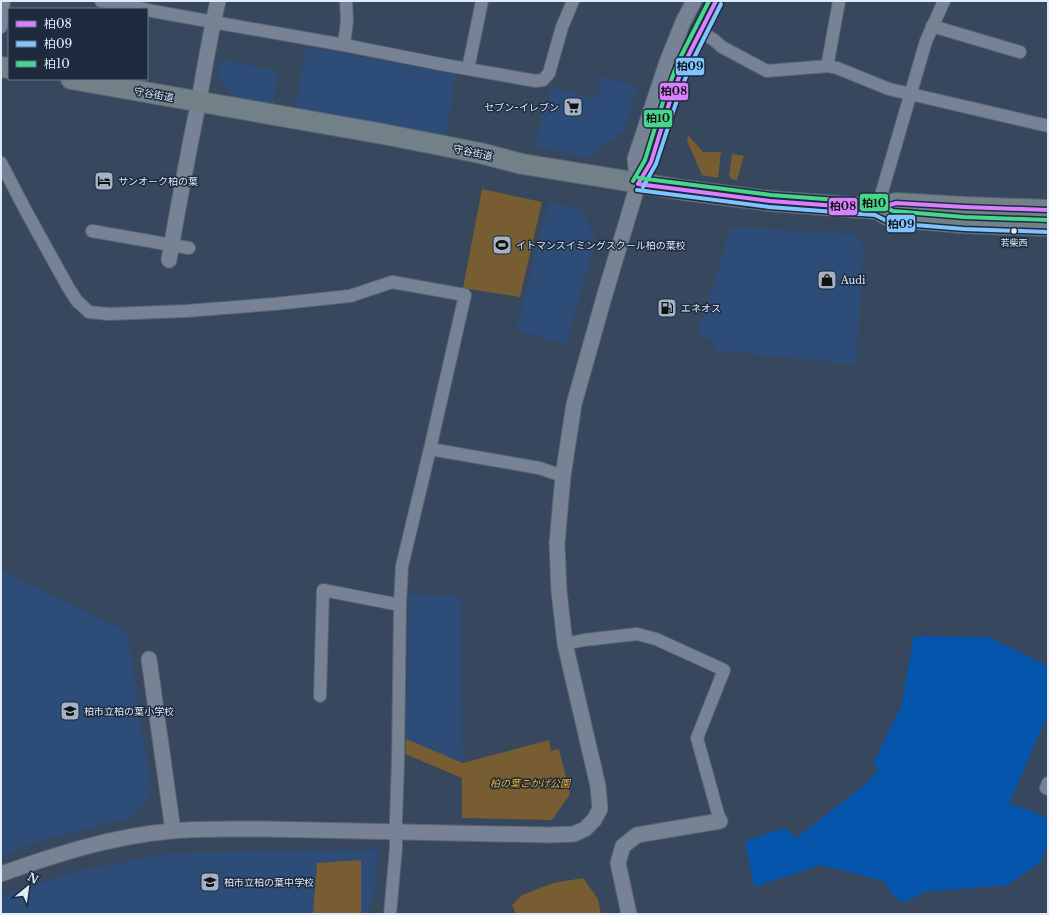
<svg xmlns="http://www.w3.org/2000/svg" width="1049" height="915" font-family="'Libre Baskerville','Noto Sans JP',serif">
<rect width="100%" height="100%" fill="#37475d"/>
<path fill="#2d4c78" d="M306,47L456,74L446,136L295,110Z
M220,59L277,71L273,105L234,98L217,75Z
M601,76L637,87L624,131L588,158L534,146L551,88L597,99Z
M549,202L581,209L596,240L566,344L516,330Z
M731,227L853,234L864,246L856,365L716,350L711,339L697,336Z
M1,570L127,631L152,791L133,817L34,843L1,856Z
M409,594L461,597L463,763L406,739Z
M379,850L374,894L367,914H1V896L78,871L164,854L259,851Z"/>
<path fill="#775d31" d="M688,135L703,152H721L718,178L702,175L687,141Z
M732,154L744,156L737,180L731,179L729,175Z
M482,189L542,202L520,297L463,288Z
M406,739L463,763L549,740L551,751L559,749L570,794L552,820L462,818V778L405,754Z
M361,860V914H313L317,863Z
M583,878L598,899L601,914H516L512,905L522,895L553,883Z"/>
<path fill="#0555ad" d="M914,636L988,637L1048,666V713L1009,804L1027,809L1048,819V842L1041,862L1008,885L924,892L906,902L895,898L884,881L821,865L754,887L745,841L785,828L796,838L866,784L878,770L874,762L901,706Z"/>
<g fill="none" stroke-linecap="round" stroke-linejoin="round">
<g stroke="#576474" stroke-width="14">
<path id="minor" d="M101,1L123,5
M123,1V5L144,9
M147,10L213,22L344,45L445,65L536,81L543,80L549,73L562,27L573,1
M932,26L1020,52
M1,27L4,1
M700,31L714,40L722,47L767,71L828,66L837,68L889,89L1048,126
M344,45L347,21L346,1
M828,62L839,1
M468,69L482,1
M1,163L27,213L68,287L77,301L89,312L109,314L186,311L274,304L350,296L392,282L465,295L430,449
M877,209L926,41L944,1
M92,231L189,248
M565,644L584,640L637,634L656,639L724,670L697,738L720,821
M320,696L323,590L400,605
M1048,783L1046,788L1048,789
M390,914L396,848V819L398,761L400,605L402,566L430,449L539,468L563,476"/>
</g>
<g stroke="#576474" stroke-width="17">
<path id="tertiary" d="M638,184L635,159L667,62L683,22L694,1
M169,260C178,207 188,154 199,100C205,67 210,34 218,1
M149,659L173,831
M1,874C57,854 113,836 172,831C202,828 233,829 264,829L550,835L574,834L585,829L594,820L600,809L598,786L565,644L559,591L557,544L563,476L574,404L605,294L638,184L651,162L669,104L684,64L716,1
M629,914L618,863L623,846L637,835L720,821"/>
</g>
<g stroke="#576474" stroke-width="22">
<path id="primary" d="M1,67L9,68
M71,79L383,134L480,153L522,164L683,190L770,201L877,209L896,203L965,207L1048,210
M877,209L891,217L964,223L1048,226"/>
</g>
<use href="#minor" stroke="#778394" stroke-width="12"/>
<use href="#tertiary" stroke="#778394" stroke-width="15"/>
<use href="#primary" stroke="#728188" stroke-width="20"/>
<g stroke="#1e2b3e" stroke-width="7">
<path id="bus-1" d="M638,184L770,201L877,209L896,203L965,207L1048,210
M638,184L651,162L669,104L684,64L716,1"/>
</g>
<g stroke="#1e2b3e" stroke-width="7">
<path id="bus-2" d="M643,187L656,164L675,106L690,66L721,4
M637,190L769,207L875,215L891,223L964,229L1048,232"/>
</g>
<g stroke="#1e2b3e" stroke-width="7">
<path id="bus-3" d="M639,178L771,195L878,203L893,211L964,217L1048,220
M633,181L645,160L663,102L678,62L709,1"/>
</g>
<use href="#bus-1" stroke="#d880ff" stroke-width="4"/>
<use href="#bus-2" stroke="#80c4ff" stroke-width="4"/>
<use href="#bus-3" stroke="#46d78d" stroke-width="4"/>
</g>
<defs>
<g id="supermarket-square" transform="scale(1)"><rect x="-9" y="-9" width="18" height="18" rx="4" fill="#a5b2c3" stroke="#1e2b3e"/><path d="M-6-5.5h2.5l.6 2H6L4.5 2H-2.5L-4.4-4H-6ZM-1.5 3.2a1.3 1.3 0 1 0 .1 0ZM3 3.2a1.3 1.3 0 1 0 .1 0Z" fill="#111"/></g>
<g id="hotel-square" transform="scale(1)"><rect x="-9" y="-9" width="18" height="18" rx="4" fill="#a5b2c3" stroke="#1e2b3e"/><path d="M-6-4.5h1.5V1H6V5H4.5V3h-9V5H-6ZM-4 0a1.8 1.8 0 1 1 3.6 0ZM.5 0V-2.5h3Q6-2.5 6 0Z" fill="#111"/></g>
<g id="stadium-square" transform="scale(1)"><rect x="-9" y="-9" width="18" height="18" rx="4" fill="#a5b2c3" stroke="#1e2b3e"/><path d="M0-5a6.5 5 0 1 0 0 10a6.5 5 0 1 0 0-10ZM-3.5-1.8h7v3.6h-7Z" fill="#111"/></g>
<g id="shop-square" transform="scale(1)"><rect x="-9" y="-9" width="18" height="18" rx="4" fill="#a5b2c3" stroke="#1e2b3e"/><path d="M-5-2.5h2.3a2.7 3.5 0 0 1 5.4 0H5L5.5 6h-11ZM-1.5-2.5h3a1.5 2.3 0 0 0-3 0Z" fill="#111"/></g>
<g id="fuel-square" transform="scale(1)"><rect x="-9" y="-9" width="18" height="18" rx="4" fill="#a5b2c3" stroke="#1e2b3e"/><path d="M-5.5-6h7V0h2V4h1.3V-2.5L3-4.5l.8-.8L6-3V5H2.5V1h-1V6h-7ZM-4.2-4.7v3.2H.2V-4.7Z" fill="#111"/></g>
<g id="school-square" transform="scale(1)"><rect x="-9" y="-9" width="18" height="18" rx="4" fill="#a5b2c3" stroke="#1e2b3e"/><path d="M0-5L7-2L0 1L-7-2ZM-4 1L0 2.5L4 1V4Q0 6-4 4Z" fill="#111"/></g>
</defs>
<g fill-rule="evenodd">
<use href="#supermarket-square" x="573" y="107"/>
<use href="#hotel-square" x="104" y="181"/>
<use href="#stadium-square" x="502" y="245"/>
<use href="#shop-square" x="827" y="280"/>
<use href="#fuel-square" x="667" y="308"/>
<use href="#school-square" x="70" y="711"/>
<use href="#school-square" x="210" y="882"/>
</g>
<circle fill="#e0ebfa" stroke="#1e2b3e" stroke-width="1.5" cx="1014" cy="231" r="3.5"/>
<g text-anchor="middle" stroke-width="3" stroke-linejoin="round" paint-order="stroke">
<g font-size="9" fill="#e0ebfa" stroke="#1e2b3e">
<text x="1014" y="246">若柴西</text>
</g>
<g font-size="10" fill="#e0ebfa" stroke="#1e2b3e">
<text transform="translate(154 94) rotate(10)" y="4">守谷街道</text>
<text transform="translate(473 152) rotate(12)" y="4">守谷街道</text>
</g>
<g font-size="10" fill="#e0ebfa" stroke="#1e2b3e" text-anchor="start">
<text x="559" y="111" text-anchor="end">セブン-イレブン</text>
<text x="118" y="185">サンオーク柏の葉</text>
<text x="516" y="249">イトマンスイミングスクール柏の葉校</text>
<text x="841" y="284">Audi</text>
<text x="681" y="312">エネオス</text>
<text x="84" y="715">柏市立柏の葉小学校</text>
<text x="224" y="886">柏市立柏の葉中学校</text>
</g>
<g font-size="10" font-style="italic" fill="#f6af29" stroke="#1e2b3e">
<text x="530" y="787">柏の葉こかげ公園</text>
</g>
</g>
<g stroke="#1e2b3e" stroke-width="1.5">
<rect x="675" y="57" width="30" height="19" rx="4" fill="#80c4ff"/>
<rect x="659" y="82" width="30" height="19" rx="4" fill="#d880ff"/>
<rect x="643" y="109" width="30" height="19" rx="4" fill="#46d78d"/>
<rect x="859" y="193" width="30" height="19" rx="4" fill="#46d78d"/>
<rect x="828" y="197" width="30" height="19" rx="4" fill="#d880ff"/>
<rect x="886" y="214" width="30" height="19" rx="4" fill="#80c4ff"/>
</g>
<g font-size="11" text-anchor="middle" font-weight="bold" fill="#111">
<text x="690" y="70">柏09</text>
<text x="674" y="95">柏08</text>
<text x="658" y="122">柏10</text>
<text x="874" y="207">柏10</text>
<text x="843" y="210">柏08</text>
<text x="901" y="228">柏09</text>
</g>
<rect width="1049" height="915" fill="none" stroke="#e0ebfa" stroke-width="4"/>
<rect x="8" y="8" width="140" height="72" fill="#1e2b3e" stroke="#6c7889"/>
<rect x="16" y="21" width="20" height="6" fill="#d880ff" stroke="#6c7889"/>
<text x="44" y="28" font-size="12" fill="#e0ebfa">柏08</text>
<rect x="16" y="41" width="20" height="6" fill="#80c4ff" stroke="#6c7889"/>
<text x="44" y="48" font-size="12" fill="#e0ebfa">柏09</text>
<rect x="16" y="61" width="20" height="6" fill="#46d78d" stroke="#6c7889"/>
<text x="44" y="68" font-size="12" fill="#e0ebfa">柏10</text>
<g transform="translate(28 887) rotate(29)" stroke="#1e2b3e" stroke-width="3" paint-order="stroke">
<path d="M0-3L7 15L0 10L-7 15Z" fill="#e0ebfa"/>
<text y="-6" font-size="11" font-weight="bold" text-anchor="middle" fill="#e0ebfa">N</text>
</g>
</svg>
